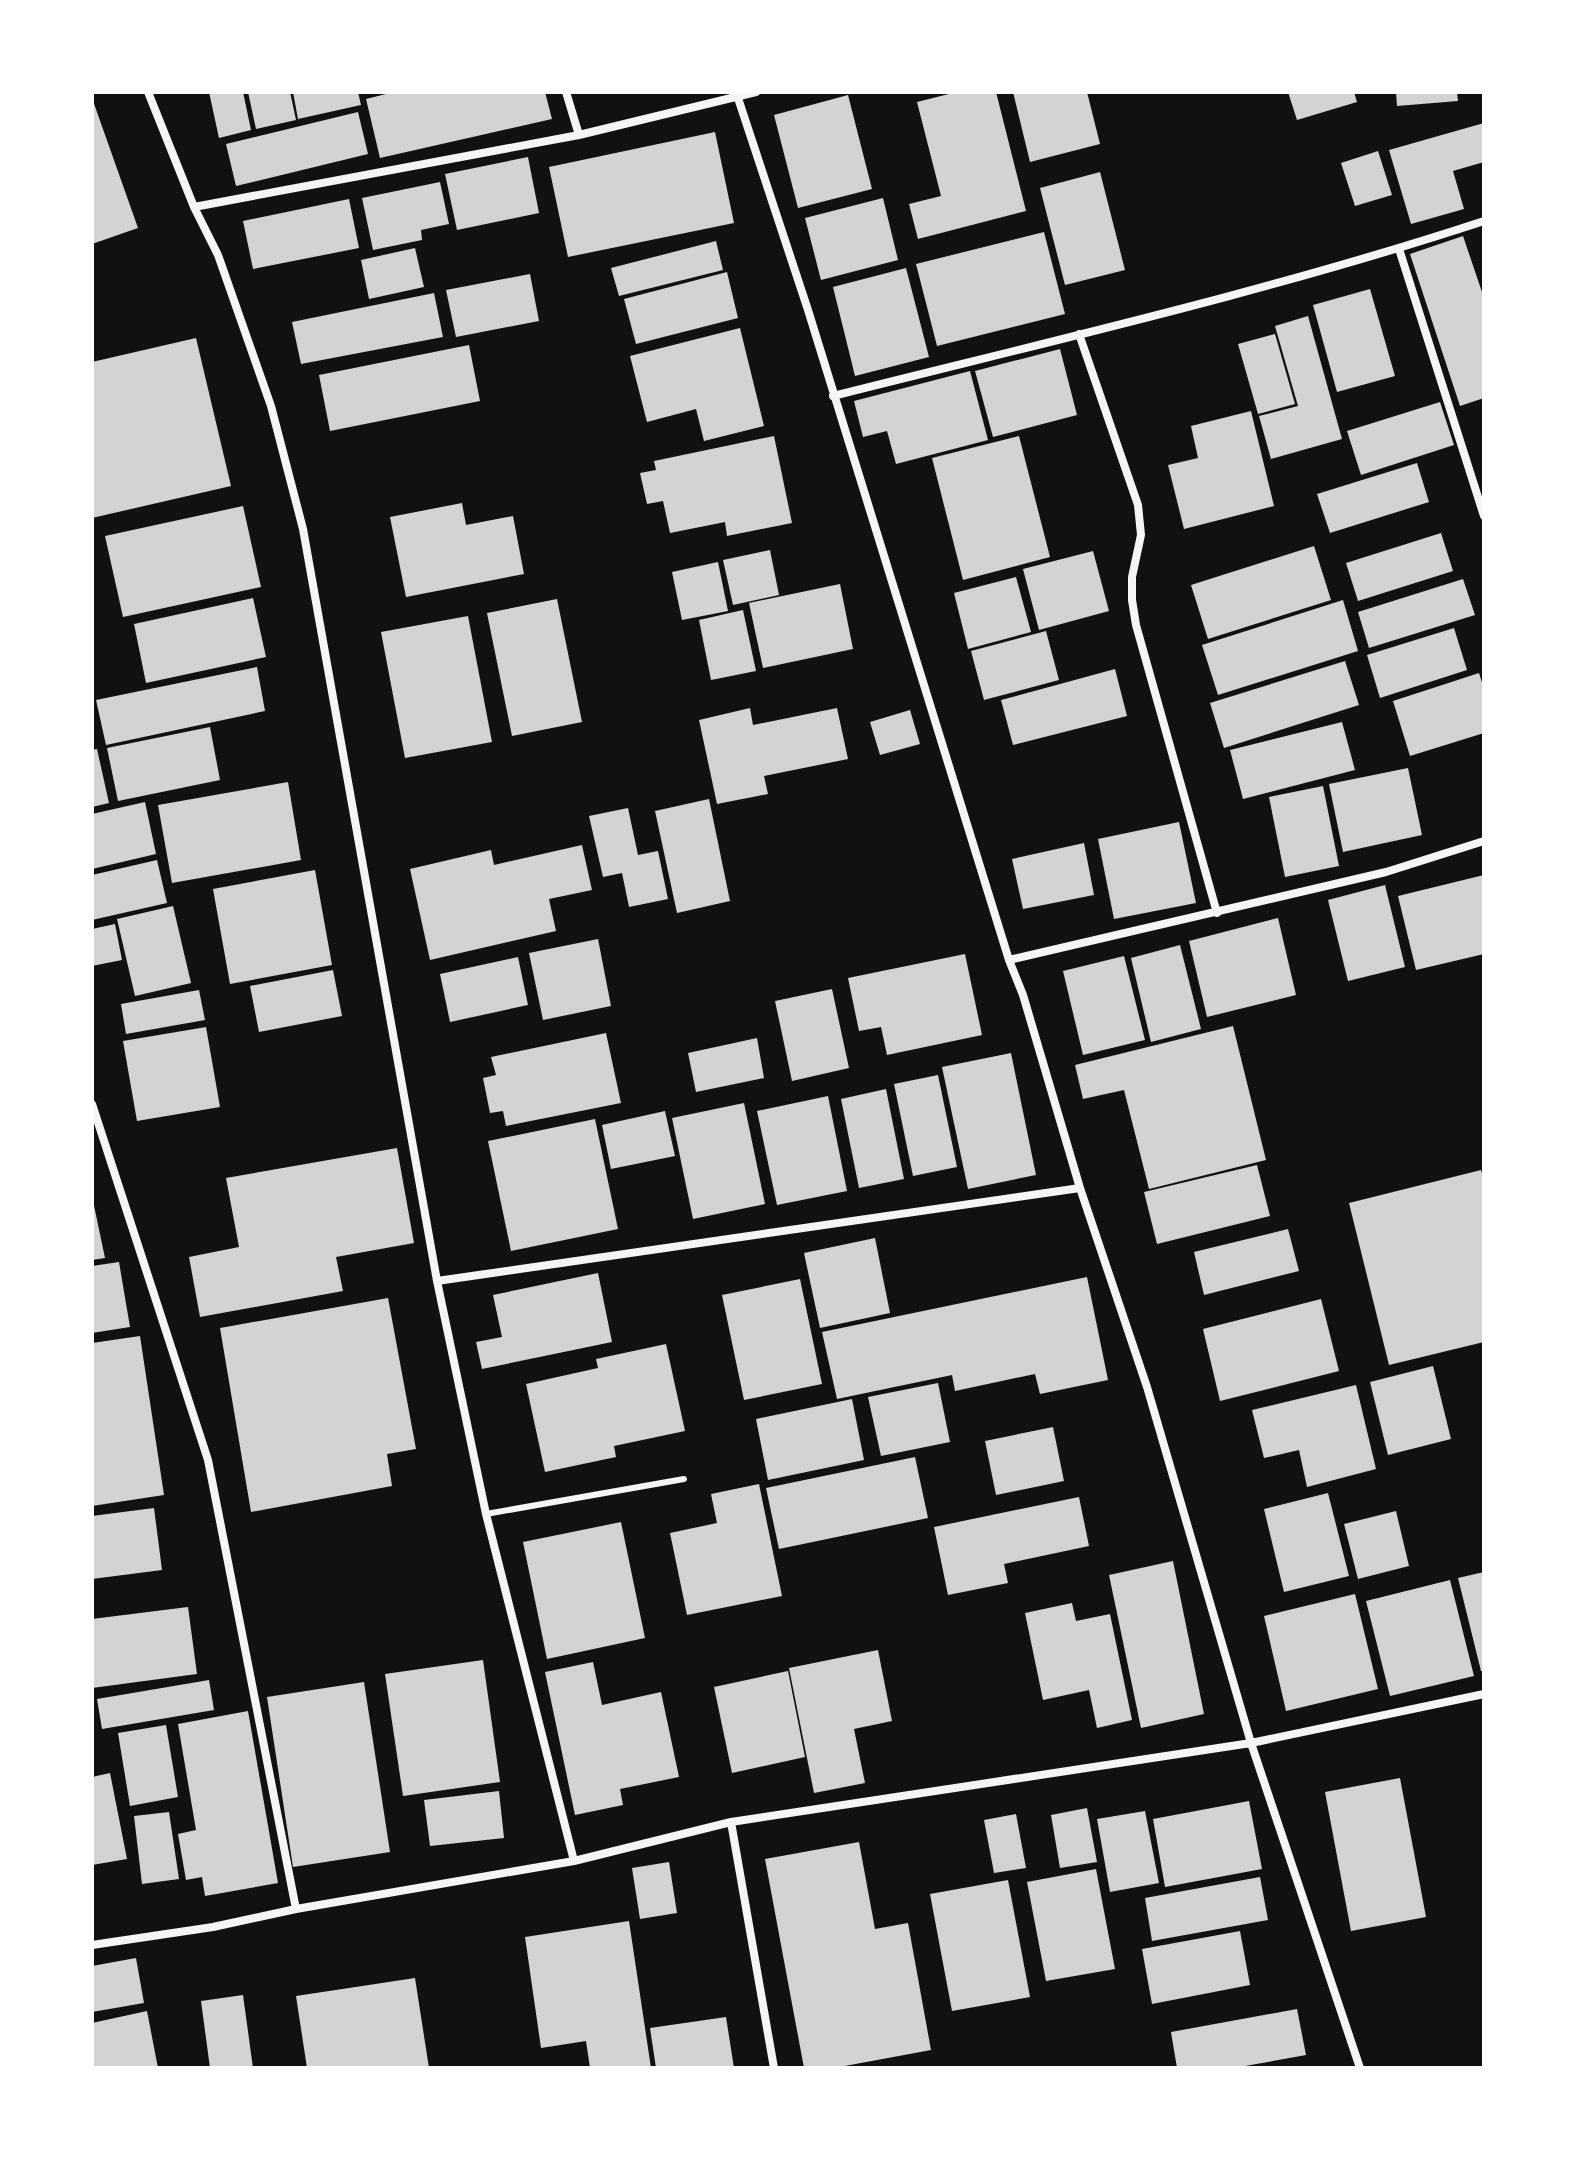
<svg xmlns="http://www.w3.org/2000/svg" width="1576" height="2160" font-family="Lato,sans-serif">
<rect width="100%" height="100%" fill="#111"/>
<path fill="#d3d3d3" d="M209,92H243L251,130L219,138Z
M248,92H290L296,120L256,129Z
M293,92H358L361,105L298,119Z
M394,92H545L552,119L380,158L366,99Z
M957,92H996L1026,211L918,239L909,204L941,196L917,102Z
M1013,92H1087L1100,144L1030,162Z
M1288,92H1354L1357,102L1297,120Z
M1396,92H1457L1458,101L1397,106Z
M848,95L872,189L798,208L774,115Z
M92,98L138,228L92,244Z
M358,112L368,154L236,186L226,144Z
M1484,123V162L1453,171L1464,209L1411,224L1389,150Z
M715,132L734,223L568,257L549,167Z
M1378,151L1392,195L1355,206L1341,163Z
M528,157L539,213L457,230L445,174Z
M1100,172L1125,270L1065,285L1040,188Z
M440,182L449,224L421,230L422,240L373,250L362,198Z
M883,198L898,260L821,280L805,218Z
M349,199L359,248L253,269L243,221Z
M1044,232L1065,314L937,346L916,264Z
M1463,236L1484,298V398L1460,406L1410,254Z
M716,241L723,270L619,296L611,268Z
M415,248L424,287L369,299L361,260Z
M906,268L929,357L855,376L833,287Z
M727,272L738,318L636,344L624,299Z
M530,274L539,321L456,337L446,290Z
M1370,289L1395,376L1337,392L1313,305Z
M434,293L443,337L301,364L292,322Z
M1308,316L1342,439L1271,459L1259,416L1298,406L1275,326Z
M740,328L764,426L704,441L696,409L647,422L630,356Z
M1275,334L1295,404L1258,414L1238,344Z
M196,338L231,486L92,518V362Z
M469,345L480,401L330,431L319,375Z
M1060,349L1077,415L993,437L975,371Z
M970,371L988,440L896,464L887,431L863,437L854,401Z
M1440,402L1454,445L1361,475L1347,431Z
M1251,411L1274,506L1184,529L1168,465L1198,458L1191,426Z
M774,436L792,523L727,536L725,522L670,533L663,501L647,504L640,473L656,470L654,461Z
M1019,436L1050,557L963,580L932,458Z
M1417,463L1429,502L1330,533L1317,494Z
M462,503L466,525L513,516L524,574L406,597L390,517Z
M243,506L261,587L123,617L105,536Z
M1441,533L1453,571L1358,601L1346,563Z
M1314,546L1331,600L1208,639L1191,585Z
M770,550L779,595L733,605L723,560Z
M1093,551L1109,611L1039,630L1023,569Z
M718,562L728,611L682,620L672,572Z
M1016,577L1031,632L968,649L954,593Z
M1463,579L1475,615L1369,648L1358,612Z
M840,584L853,649L763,668L749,603Z
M253,598L266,657L146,683L134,624Z
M557,599L582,722L512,736L487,613Z
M1343,600L1358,651L1218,695L1202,645Z
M743,610L756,671L711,680L699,620Z
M468,616L492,742L405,758L381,632Z
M1454,628L1467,670L1380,698L1367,655Z
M1046,631L1059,680L984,700L971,651Z
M1345,661L1359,705L1224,748L1210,703Z
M257,667L265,711L106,745L96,700Z
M1115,669L1127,716L1013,745L1001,700Z
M1479,673L1484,689V733L1410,756L1393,701Z
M750,708L753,725L837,708L848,759L764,776L768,794L717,804L699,720Z
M910,710L920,744L880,755L870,722Z
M1342,722L1355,770L1243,799L1230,750Z
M210,727L220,780L118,801L107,748Z
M97,749L109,803L92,807V750Z
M1408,768L1422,835L1343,852L1329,784Z
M288,782L301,860L172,883L158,805Z
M1323,786L1339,866L1285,877L1269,797Z
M709,799L730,901L677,913L655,811Z
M145,802L156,854L92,869V814Z
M628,808L638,855L658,851L668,899L629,907L622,873L603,877L589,816Z
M1179,822L1196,903L1114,919L1098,839Z
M1084,843L1094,895L1023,909L1012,859Z
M582,845L592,890L549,899L556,931L430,960L410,869L491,850L494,865Z
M157,860L167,903L92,920V875Z
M315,870L332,965L230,984L213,889Z
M1484,875V954L1416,970L1398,896Z
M1385,885L1405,967L1348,981L1328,900Z
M173,906L191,983L135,996L117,919Z
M1278,918L1296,995L1207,1017L1189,941Z
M115,924L122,960L92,966V929Z
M598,939L611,1006L543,1020L529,953Z
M1180,945L1201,1029L1151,1042L1131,958Z
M965,954L982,1035L887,1055L881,1027L859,1031L848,978Z
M1124,956L1145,1040L1083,1055L1063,971Z
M518,957L528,1005L450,1022L440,974Z
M333,970L342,1016L259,1032L250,986Z
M832,989L849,1068L792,1081L775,1001Z
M199,990L205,1020L126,1034L121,1004Z
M1233,1026L1266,1160L1149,1189L1124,1090L1083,1099L1075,1065Z
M206,1027L220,1107L137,1121L123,1041Z
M606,1033L621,1103L506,1126L503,1111L490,1113L483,1078L496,1075L491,1057Z
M757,1038L764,1078L696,1092L688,1053Z
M1011,1053L1036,1175L968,1189L942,1067Z
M938,1075L957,1167L913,1176L894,1084Z
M886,1089L904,1179L859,1188L841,1099Z
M828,1096L847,1191L777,1205L757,1111Z
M744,1103L765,1204L693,1219L672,1118Z
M665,1111L675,1156L611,1169L602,1125Z
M595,1119L618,1229L511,1251L488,1141Z
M397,1148L414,1243L336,1257L343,1291L200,1317L189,1257L239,1247L226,1178Z
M1257,1165L1270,1216L1157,1244L1144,1192Z
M1481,1170L1484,1181V1342L1389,1365L1349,1203Z
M92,1196L105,1258L92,1260Z
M1288,1229L1299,1271L1204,1295L1194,1252Z
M875,1238L890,1313L820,1328L804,1253Z
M119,1262L130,1327L92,1333V1266Z
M598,1273L612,1342L482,1369L476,1342L502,1337L493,1295Z
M1087,1277L1108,1380L1040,1394L1035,1374L955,1391L952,1375L837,1399L822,1332Z
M800,1279L822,1384L744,1400L722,1295Z
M388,1298L416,1449L387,1454L392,1486L251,1512L220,1328Z
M1321,1299L1339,1371L1220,1401L1203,1329Z
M140,1336L164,1495L92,1506V1343Z
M666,1344L685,1431L614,1446L616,1457L545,1472L526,1384L598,1368L596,1359Z
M1433,1366L1451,1439L1388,1455L1370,1382Z
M938,1383L950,1442L881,1456L868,1397Z
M1356,1385L1376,1469L1307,1487L1299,1450L1264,1458L1252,1410Z
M852,1399L864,1460L768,1480L756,1419Z
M1053,1427L1064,1481L996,1495L985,1441Z
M915,1457L928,1518L779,1549L766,1488Z
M759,1484L782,1596L687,1615L670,1533L717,1523L711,1494Z
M1328,1493L1349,1576L1284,1592L1264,1509Z
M1079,1497L1089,1546L1004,1564L1008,1583L948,1595L934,1527Z
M154,1508L162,1570L92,1579V1516Z
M1396,1511L1409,1566L1358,1579L1344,1524Z
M621,1522L645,1638L547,1659L523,1542Z
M1173,1561L1204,1714L1141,1728L1109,1575Z
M1484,1572V1671H1481L1458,1578Z
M1450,1580L1474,1676L1390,1696L1366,1601Z
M1355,1594L1378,1689L1286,1711L1264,1616Z
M1072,1603L1076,1621L1110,1614L1132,1720L1097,1728L1089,1690L1043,1700L1025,1613Z
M188,1607L197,1674L92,1688V1619Z
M878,1650L892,1721L854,1729L865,1783L814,1793L789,1668Z
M483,1660L500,1782L403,1796L385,1674Z
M593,1662L602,1705L661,1692L679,1777L620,1789L623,1805L575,1815L545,1672Z
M788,1671L805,1757L732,1773L714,1687Z
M209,1680L214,1710L102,1729L97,1699Z
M364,1682L390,1852L293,1867L267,1697Z
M248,1711L278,1883L205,1896L202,1877L186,1880L178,1834L196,1830L178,1724Z
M166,1725L178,1797L130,1806L118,1733Z
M110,1773L127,1859L92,1865V1777Z
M1400,1778L1426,1917L1351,1931L1325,1792Z
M499,1791L504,1838L430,1846L424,1800Z
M1249,1801L1262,1869L1165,1887L1153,1819Z
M1087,1808L1097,1862L1060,1868L1051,1815Z
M1145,1811L1159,1883L1110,1892L1097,1819Z
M169,1812L179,1879L142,1884L134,1816Z
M1016,1814L1026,1868L994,1873L984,1820Z
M859,1842L875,1929L908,1923L931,2050L834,2068H804L765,1859Z
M669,1862L677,1913L640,1919L632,1868Z
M1096,1869L1115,1969L1046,1981L1027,1882Z
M1260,1877L1268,1920L1152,1941L1145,1898Z
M1008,1880L1030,1997L952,2011L930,1894Z
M629,1921L651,2068H590L586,2041L541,2048L525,1937Z
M1240,1931L1250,1985L1152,2004L1142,1949Z
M136,1958L144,2003L92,2012V1966Z
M415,1978L429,2068H307L296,1996Z
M243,1995L253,2068H210L201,2001Z
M1297,2009L1306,2055L1234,2068H1177L1171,2032Z
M147,2011L158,2068H92V2023Z
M726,2017L734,2068H656L650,2028Z"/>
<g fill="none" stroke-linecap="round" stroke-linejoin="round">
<path stroke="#f5f5f5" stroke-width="6" d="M486,1514L684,1479"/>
<path stroke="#f5f5f5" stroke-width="8" d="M148,92L194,207L218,255L271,406L303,529L437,1281L486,1514L574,1861
M566,92L579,135
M736,92L808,310L1009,960L1023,995L1080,1188L1147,1387L1251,1743L1360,2068
M194,207L579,135L756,92
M1399,249L1484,516
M1079,334L1138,505L1141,535L1132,577V600L1136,625L1217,913
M833,396C1051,341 1271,291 1484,221
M1009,960L1386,872L1484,841
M92,1104L208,1460L296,1909
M437,1281L1080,1188
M731,1822L774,2068
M92,1945L213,1927L296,1909L574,1861L731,1822L1251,1743L1484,1694"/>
</g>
<rect width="1576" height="2160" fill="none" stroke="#ffffff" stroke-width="188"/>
</svg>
